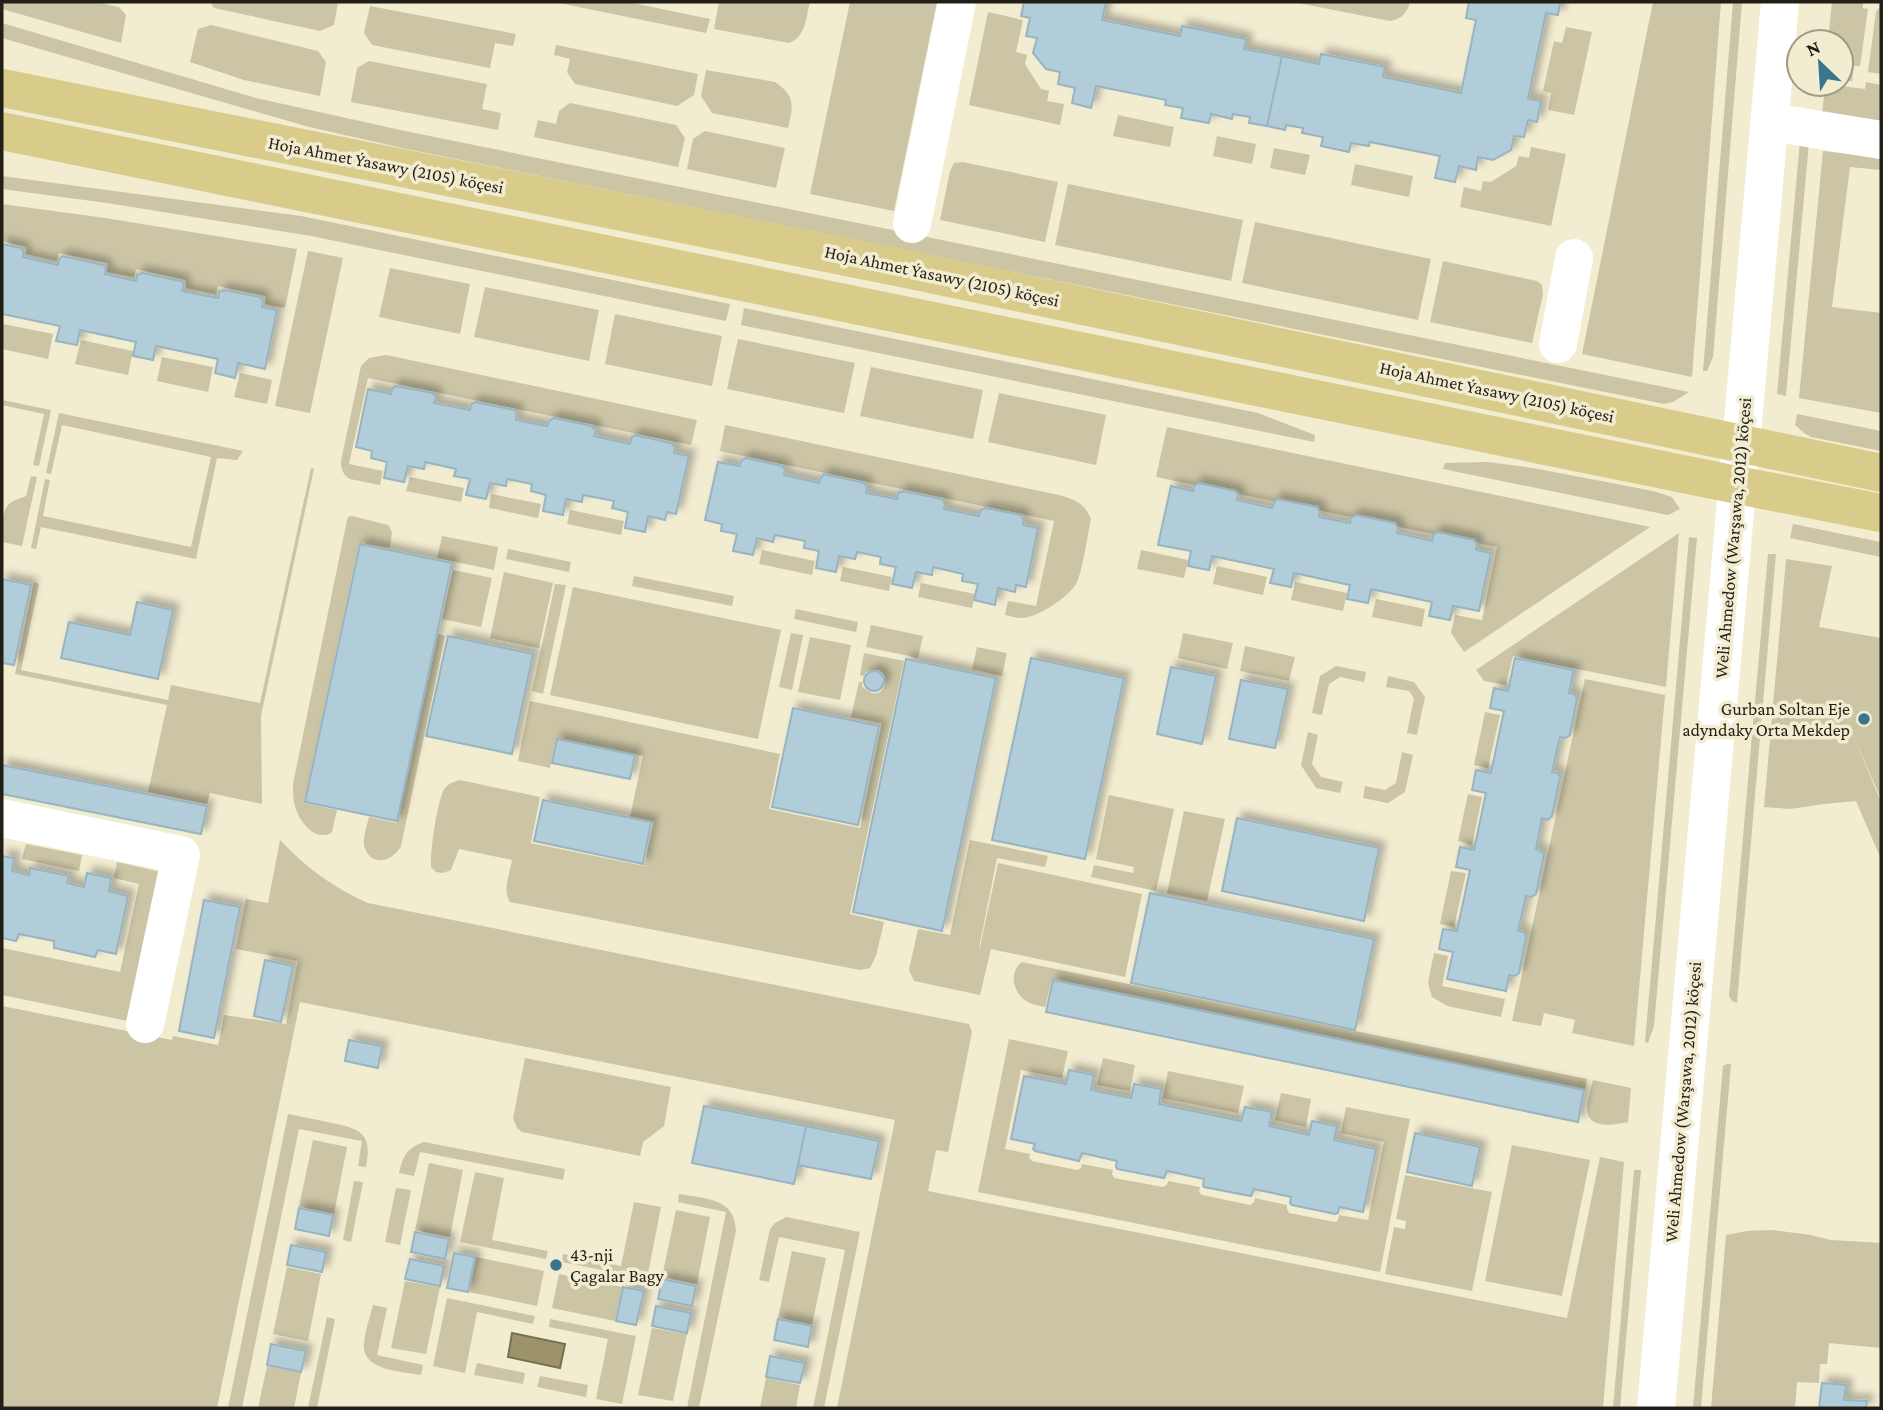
<svg xmlns="http://www.w3.org/2000/svg" width="1883" height="1410" font-family="'Crimson Pro',serif">
<defs>
<filter id="shadow"><feDropShadow dx="6" dy="-6" stdDeviation="3.5" flood-color="#0004"/></filter>
</defs>
<rect width="100%" height="100%" fill="#f2ecd1"/>
<path fill="#cbc4a5" d="M2,2H95L119,7L126,15L121,43L2,9Z
M210,2H338L334,25L320,31L214,8Z
M554,2H628L710,19L706,33Z
M719,2H810C806,17 806,37 789,43L714,29Z
M850,2H937L894,211L810,194Z
M1299,2H1410C1407,13 1402,19 1390,21L1298,3Z
M1653,2H1721L1692,377L1582,354Z
M1733,2H1742L1713,357L1707,371H1703Z
M1832,2H1863V8L1868,9L1860,66H1854L1852,81L1841,80V42H1828Z
M1881,5V74L1868,72L1876,12Z
M370,6L516,34L513,46L495,43L490,68L372,45L364,33Z
M988,12L1023,20L1016,52L1027,55L1025,64L1041,89L1049,91L1047,101L1064,104L1060,125L969,105Z
M2,23L256,98L405,131L1689,392L1673,402L1664,404L402,148L309,127L2,38Z
M211,25L318,51L326,62L320,96L244,80L190,62L198,29Z
M1566,27L1592,32L1574,115L1548,110L1551,93L1543,91L1554,41L1562,43Z
M556,45L698,74L694,95L677,106L575,84L567,72L570,59L554,55Z
M369,61L487,84L482,109L501,113L498,130L351,102L357,68Z
M706,70L775,82C796,96 793,107 788,128L712,113L701,96Z
M1866,82L1881,85V124L1822,116L1825,84L1865,89Z
M570,103L676,125L685,138L678,167L534,137L538,120L556,124L559,111Z
M1118,115L1174,127L1170,147L1113,136Z
M705,131L785,148L776,188L687,169L693,139Z
M1217,136L1256,144L1252,164L1213,156Z
M1800,141L1809,142L1786,396L1777,394Z
M1531,147L1566,154L1551,226L1460,207L1464,187L1481,191L1483,181L1491,182L1516,166L1519,156L1529,158Z
M1274,148L1310,155L1305,175L1270,168Z
M1823,151L1881,158V170L1850,167L1832,307L1881,313V413L1799,398Z
M963,162L1058,182L1045,242L940,220L950,171L954,163Z
M1355,164L1413,176L1409,197L1351,185Z
M2,176L301,216L730,304L726,321L311,236L107,203L2,189Z
M1068,184L1243,220L1231,281L1055,245Z
M2,204L105,218L297,249L285,308L265,304L266,296L218,286L216,294L186,288V280L136,269L134,277L107,272L108,263L59,253L57,261L26,254L27,247L2,241Z
M1255,222L1431,259L1418,320L1242,283Z
M308,251L343,258L310,413L275,406Z
M1443,261L1537,281L1542,285L1543,294L1532,343L1430,322Z
M390,268L470,284L460,334L379,317Z
M485,287L599,310L589,361L474,337Z
M744,308L1258,413L1315,435L1314,442L741,325Z
M615,314L722,336L712,386L605,364Z
M3,324L53,334L48,359L2,349Z
M738,339L855,363L844,413L727,389Z
M81,340L133,351L128,375L75,364Z
M386,355L697,420L691,445L368,378L349,464L383,471L380,485L350,479C343,475 341,469 341,461L361,366L369,358Z
M162,357L213,367L208,392L157,381Z
M871,367L983,390L973,439L860,416Z
M240,373L272,380L267,404L234,397Z
M999,393L1106,415L1096,465L988,442Z
M2,400L51,410L39,466L33,465L44,414L2,405Z
M59,413L243,451L237,460L217,458L196,559L41,527L36,549L31,548L45,479L50,480L43,516L191,547L211,457L62,425L51,474L46,473Z
M1797,414L1881,431V451L1811,437L1804,433L1795,425Z
M725,425L1059,495C1075,499 1085,504 1091,519C1088,532 1082,575 1076,584C1068,597 1038,618 1021,618C1016,618 1010,616 1005,615L1008,601L1036,606L1054,521L720,451Z
M1167,427L1650,527L1464,652L1451,633L1455,615L1482,620L1497,547L1156,477Z
M1487,462L1533,468L1653,491L1672,497L1680,509L1668,515L1443,469L1445,463Z
M311,468L314,469L261,716L262,804L210,793L207,804L148,792L167,705L15,674L34,582L39,584L21,670L168,700L171,685L260,703Z
M31,476L37,477L22,546L2,542C2,531 1,510 10,503C14,500 21,498 26,496Z
M410,477L464,488L461,502L406,491Z
M491,494L541,504L538,518L489,508Z
M570,510L624,521L621,535L567,524Z
M352,516L388,525L392,532L390,548L359,543L304,803L337,810L332,832C318,842 303,826 297,812C293,803 293,793 293,784L347,520L348,517Z
M1793,524L1881,542V557L1790,538Z
M1679,533L1666,687L1513,656L1506,685L1484,681L1476,670Z
M442,536L498,547L494,570L437,558Z
M1689,537L1697,538L1654,1026L1648,1043L1645,1042Z
M508,549L571,562L569,572L506,559Z
M762,550L815,561L812,575L759,564Z
M1141,550L1188,560L1184,578L1137,569Z
M1768,554H1776L1737,1003L1732,1001L1729,996Z
M1786,559L1832,566L1819,627L1881,638V799L1851,730L1881,802V859L1856,801L1824,804L1790,809L1764,807Z
M1217,566L1267,577L1263,595L1213,584Z
M843,567L892,577L889,591L840,581Z
M453,570L492,578L481,627L442,619Z
M504,572L553,583L539,648L490,638Z
M634,576L734,596L732,606L632,586Z
M1295,582L1347,593L1343,611L1291,600Z
M921,583L975,594L972,608L918,597Z
M555,584L566,585L543,694L532,691Z
M573,587L781,630L758,739L550,695Z
M1376,599L1425,609L1422,627L1372,617Z
M796,609L858,622L856,632L794,619Z
M871,625L923,636L918,658L866,647Z
M791,633L803,635L792,690L779,687Z
M1183,633L1233,643L1227,669L1178,658Z
M438,634L445,636L401,846C392,863 369,867 364,845C363,836 367,826 369,817L397,823Z
M810,637L851,645L840,700L798,692Z
M1245,646L1295,657L1289,681L1240,671Z
M977,647L1007,653L1002,676L972,669Z
M864,653L904,661L850,914L884,922L876,956L870,968L860,970L510,902C502,889 510,874 512,860L459,849L451,870L443,873L436,872L431,867C430,853 437,799 445,788C449,783 454,782 460,780L540,797L531,843L644,866L654,822L630,817L643,756L556,738L550,768L518,761L530,701L780,754L769,809L860,828L882,723L851,717L859,682H862V686C886,712 898,659 866,672L864,676L860,675Z
M1336,666L1366,672L1364,682L1340,677L1329,684L1322,715L1312,713L1320,676Z
M1388,676L1414,682L1425,697L1417,735L1407,733L1414,698L1409,691L1386,687Z
M1585,679L1665,695L1634,1046L1572,1033L1575,1020L1544,1013L1541,1026L1512,1021Z
M1485,712L1500,715L1488,768L1474,765Z
M1308,732L1318,735L1312,764L1321,777L1343,782L1340,793L1316,788L1301,765Z
M1402,752L1413,755L1405,792L1388,803L1363,798L1365,786L1385,790L1396,783Z
M1468,794L1482,797L1472,845L1458,841Z
M1109,795L1174,809L1156,891L1091,877L1094,865L1133,873L1134,867L1096,859Z
M1184,811L1225,819L1207,901L1167,893Z
M280,840C306,868 334,888 368,903L969,1024L972,1032L948,1152L936,1150L928,1191L1567,1318L1600,1157L1624,1162L1603,1408H837L895,1120L300,1002L217,1408H2V1006L172,1040L173,1036L218,1045L224,1015L286,1024L298,961L236,949L246,899L268,903Z
M970,840L1048,856L1045,867L997,858L979,948L980,947L998,863L1142,894L1125,977L991,949L980,995L914,981L909,970L918,929L950,935Z
M26,844L82,855L79,871L22,859Z
M117,862L161,872L128,1021L2,995V948L120,972L139,884L114,878Z
M1451,871L1466,873L1454,927L1440,924Z
M1434,953L1448,956L1442,986L1505,999L1501,1017L1447,1006L1432,997L1428,983Z
M1022,962L1587,1079L1585,1090L1052,979L1045,1007C1040,1006 1033,1005 1028,1002C1013,994 1008,972 1022,962Z
M1009,1039L1068,1051L1062,1078L1021,1070L1005,1149L1030,1154L1029,1158L1032,1161L1077,1170L1081,1168L1082,1164L1113,1170L1112,1174L1114,1178L1163,1187L1167,1185L1168,1181L1200,1187L1199,1192L1202,1195L1250,1205L1254,1202L1255,1198L1287,1205V1209L1289,1213L1335,1222L1338,1220L1339,1215L1368,1220L1384,1142L1341,1133L1346,1107L1410,1119L1380,1272L978,1192Z
M525,1058L671,1087L664,1126L643,1142L640,1156L522,1132L517,1128L513,1118Z
M1103,1058L1135,1065L1130,1091L1097,1085Z
M1727,1064H1731L1701,1408H1693L1723,1066Z
M1168,1071L1244,1086L1238,1113L1163,1098Z
M1593,1080L1631,1088L1628,1122C1614,1125 1587,1130 1587,1108C1587,1099 1591,1089 1593,1080Z
M1281,1093L1311,1099L1306,1127L1275,1120Z
M288,1114C303,1117 318,1120 332,1123C363,1129 372,1135 366,1167L358,1166L362,1141L299,1129L242,1408H228Z
M313,1140L347,1147L334,1214L299,1207Z
M424,1142L565,1169L563,1180L420,1152L414,1176L399,1173C403,1156 407,1148 424,1142Z
M1512,1145L1590,1160L1562,1296L1485,1281Z
M429,1163L463,1170L450,1237L415,1230Z
M1634,1170H1641L1620,1408H1613Z
M475,1172L504,1178L492,1240L548,1251L546,1259L460,1242Z
M1405,1175L1492,1192L1472,1291L1385,1274L1394,1227L1405,1229L1406,1221L1396,1219Z
M354,1181L363,1182L351,1242L343,1240Z
M396,1188L411,1190L400,1245L385,1242Z
M679,1194C705,1199 735,1197 736,1231L699,1408H687L726,1212L678,1202Z
M634,1202L661,1207L647,1279L562,1262L563,1254L621,1266Z
M676,1210L710,1217L697,1284L662,1277Z
M786,1217L860,1232L824,1408H813L845,1250L779,1237L769,1282L759,1280L770,1229L775,1223Z
M1772,1230L1811,1235L1831,1240L1881,1243V1348L1829,1343L1827,1364H1820L1819,1383L1797,1382L1795,1408H1711L1726,1235L1747,1231Z
M792,1251L826,1258L812,1325L778,1318Z
M476,1257L544,1271L537,1306L469,1292Z
M287,1267L321,1274L308,1341L273,1334Z
M559,1274L622,1287L615,1321L552,1308Z
M405,1281L440,1287L426,1354L391,1348Z
M447,1298L535,1316L533,1324L477,1312L465,1373L433,1366Z
M373,1305L387,1308L377,1355L423,1365L421,1375C404,1372 367,1371 364,1349C363,1337 370,1317 373,1305Z
M327,1317L335,1319L317,1408H308Z
M550,1319L636,1336L622,1404L596,1399L608,1339L549,1327Z
M652,1328L687,1334L673,1401L638,1395Z
M477,1363L525,1373L523,1384L474,1375Z
M267,1366L301,1373L294,1408H258Z
M540,1376L588,1385L586,1397L537,1387Z
M766,1378L800,1385L796,1408H760Z"/>
<path fill="#9c936b" stroke="#777052" stroke-width="2" d="M512,1333L565,1344L560,1368L508,1357Z"/>
<path fill="#b1cdda" stroke="#98b4c0" stroke-width="2" filter="url(#shadow)" d="M1024,2H1106L1102,20L1180,36L1182,26L1246,39L1244,49L1282,56L1267,126L1249,123L1250,117L1233,114L1232,119L1211,114L1209,123L1181,118L1183,108L1165,105L1166,100L1096,86L1091,108L1072,103L1075,88L1058,84L1060,72L1046,69L1033,53L1037,38L1026,36L1030,18L1021,16Z
M1469,2H1560L1558,15L1546,13L1528,99L1541,101L1537,122L1528,120L1524,137L1514,136L1511,150L1493,160L1478,157L1476,170L1459,166L1455,182L1435,178L1440,156L1370,142L1369,146L1351,143L1349,152L1321,146L1323,137L1302,133L1303,128L1286,125L1285,130L1267,126L1282,56L1319,64L1321,54L1385,67L1383,77L1461,93L1476,20L1466,18Z
M2,244L21,248L24,252L23,257L58,265L59,259L63,256L103,265L106,269L105,274L136,281L137,275L142,273L181,281L184,285L182,291L218,298L219,292L224,290L260,297L263,301L262,307L277,310L265,369L238,363L235,378L215,373L218,359L156,346L153,360L133,356L136,342L80,330L77,345L56,341L60,326L2,314Z
M396,386L433,393L436,398L434,403L470,410L471,405L475,402L515,410L517,415L516,420L547,426L549,421L554,418L592,426L596,431L594,436L630,444L631,438L635,435L671,443L675,447L674,453L689,456L676,514L667,512L665,520L648,516L645,532L625,528L628,512L612,508L614,501L583,495L582,502L566,499L563,515L543,511L546,495L531,491L532,484L507,479L506,486L490,483L486,499L466,495L470,479L454,476L456,469L425,462L424,469L408,466L404,482L384,478L387,462L371,458L372,451L356,447L368,389L391,394L392,388Z
M746,458L782,466L785,470L784,475L819,483L821,477L824,474L864,483L867,487L866,493L897,499L898,493L903,491L942,499L945,504L944,509L979,516L980,511L985,508L1021,515L1024,520L1023,525L1038,528L1026,587L1016,585L1015,592L998,588L995,605L974,600L978,584L962,581L963,574L933,567L932,575L916,572L912,588L892,584L896,567L880,564L881,557L857,552L855,559L839,556L836,572L816,568L819,551L804,548L805,541L775,535L773,542L757,538L753,555L733,551L737,534L721,531L722,524L705,520L718,462L740,466L741,461Z
M1199,483L1235,491L1239,495L1237,500L1272,508L1274,502L1277,499L1317,507L1320,512L1319,517L1350,523L1351,518L1356,515L1395,523L1398,528L1397,533L1432,541L1433,535L1438,532L1474,540L1477,544L1476,550L1491,553L1479,611L1453,606L1450,620L1429,616L1432,602L1371,589L1368,603L1347,599L1350,585L1294,573L1291,587L1270,583L1274,569L1212,556L1209,570L1188,566L1191,551L1158,545L1171,486L1193,491L1194,486Z
M360,544L452,563L397,821L305,802Z
M2,579L31,585L14,665L2,663Z
M137,602L173,610L158,679L61,658L69,622L130,635Z
M448,636L533,654L512,754L426,736Z
M1031,658L1124,678L1085,859L992,840Z
M1515,658L1574,670L1569,693L1574,694L1577,698L1570,735L1565,738L1560,737L1552,772L1558,773L1560,777L1552,816L1548,820L1542,818L1536,849L1541,851L1544,855L1536,894L1531,897L1526,896L1518,931L1524,932L1526,937L1519,973L1515,976L1509,975L1506,991L1447,979L1453,952L1439,949L1443,929L1457,931L1470,870L1456,867L1460,847L1474,850L1486,793L1472,790L1476,770L1491,773L1504,711L1490,708L1494,688L1508,691Z
M906,659L996,678L942,931L853,912Z
M1171,667L1216,676L1202,744L1157,734Z
M864 681a10 10 0 1 1 20 0a10 10 0 1 1-20 0Z
M1241,680L1288,689L1275,748L1229,739Z
M793,708L879,726L858,825L772,807Z
M557,739L635,755L630,779L552,763Z
M2,765L207,806L201,834L2,794Z
M543,800L651,822L643,864L534,841Z
M1237,818L1379,848L1364,921L1222,891Z
M2,856L14,858L12,871L29,875L30,868L69,876L67,883L84,887L87,873L111,878L109,891L128,896L116,954L98,950L95,957L54,948V941L19,934L16,941L2,938Z
M1150,893L1374,939L1355,1030L1131,983Z
M204,900L240,907L214,1038L179,1031Z
M265,960L293,966L281,1022L254,1016Z
M1053,980L1584,1090L1578,1122L1046,1012Z
M349,1040L382,1046L378,1068L345,1061Z
M1069,1070L1094,1075L1091,1090L1131,1098L1134,1084L1161,1089L1159,1104L1241,1121L1245,1107L1272,1112L1269,1126L1309,1135L1312,1121L1337,1126L1334,1140L1376,1149L1363,1212L1339,1207L1338,1213L1335,1214L1292,1205L1290,1203L1291,1197L1254,1189L1251,1196L1204,1187L1203,1185L1204,1179L1167,1171L1164,1178L1117,1169L1116,1166L1117,1161L1082,1153L1079,1161L1035,1151L1033,1149L1035,1144L1011,1139L1024,1076L1066,1084Z
M704,1106L806,1126L794,1184L692,1163Z
M806,1126L879,1141L871,1179L798,1165Z
M1415,1133L1480,1147L1472,1186L1407,1172Z
M299,1208L333,1215L329,1236L295,1229Z
M415,1232L449,1239L445,1259L411,1252Z
M291,1245L326,1252L322,1272L287,1265Z
M454,1253L475,1257L468,1292L447,1288Z
M410,1259L444,1266L440,1286L405,1279Z
M662,1279L696,1286L692,1306L658,1299Z
M623,1287L644,1291L636,1325L616,1321Z
M656,1306L691,1313L687,1333L652,1326Z
M778,1319L812,1326L808,1347L774,1340Z
M271,1344L306,1351L301,1372L267,1365Z
M770,1356L805,1363L800,1383L766,1377Z
M1822,1383L1846,1385L1844,1400L1867,1401L1866,1408H1819Z"/>
<g fill="none" stroke-linecap="round" stroke-linejoin="round">
<path stroke="#fff" stroke-width="38" d="M1770,122L1881,140
M912,224L957,2
M1558,344L1574,258
M2,818L181,855L145,1024
M1656,1408L1780,2"/>
<path stroke="#d9cb8a" stroke-width="38" d="M2,88L902,268L1881,473
M2,131L1737,485L1881,513"/>
</g>
<g fill="#39758c" stroke="#f2ecd1" stroke-width="2.5">
<circle cx="1864" cy="719" r="7"/>
<circle cx="556" cy="1265" r="7"/>
</g>
<g text-anchor="middle" stroke-width="7" stroke-linejoin="round" paint-order="stroke">
<g font-size="18" fill="#211f16" stroke="#f2ecd1">
<text transform="translate(386 165) rotate(11)" y="6">Hoja Ahmet Ýasawy (2105) köçesi</text>
<text transform="translate(942 276) rotate(12)" y="6">Hoja Ahmet Ýasawy (2105) köçesi</text>
<text transform="translate(1497 392) rotate(12)" y="6">Hoja Ahmet Ýasawy (2105) köçesi</text>
<text transform="translate(1733 538) rotate(-85)" y="6">Weli Ahmedow (Warşawa, 2012) köçesi</text>
<text transform="translate(1683 1102) rotate(-85)" y="6">Weli Ahmedow (Warşawa, 2012) köçesi</text>
</g>
<g font-size="18" fill="#211f16" stroke="#f2ecd1" text-anchor="end">
<text x="1850" y="715">Gurban Soltan Eje<tspan x="1850" dy="21">adyndaky Orta Mekdep</tspan></text>
<text x="570" y="1261" text-anchor="start">43-nji<tspan x="570" dy="21">Çagalar Bagy</tspan></text>
</g>
</g>
<rect width="1883" height="1410" fill="none" stroke="#211f16" stroke-width="7"/>
<g transform="translate(1820 63) rotate(335)"><circle r="33" fill="#f2ecd1" stroke="#9e9a86" stroke-width="2"/>
<path d="M0-5L12 26L0 18L-12 26Z" fill="#39758c"/>
<text y="-10" font-size="19" font-weight="bold" text-anchor="middle" fill="#211f16">N</text>
</g>
</svg>
